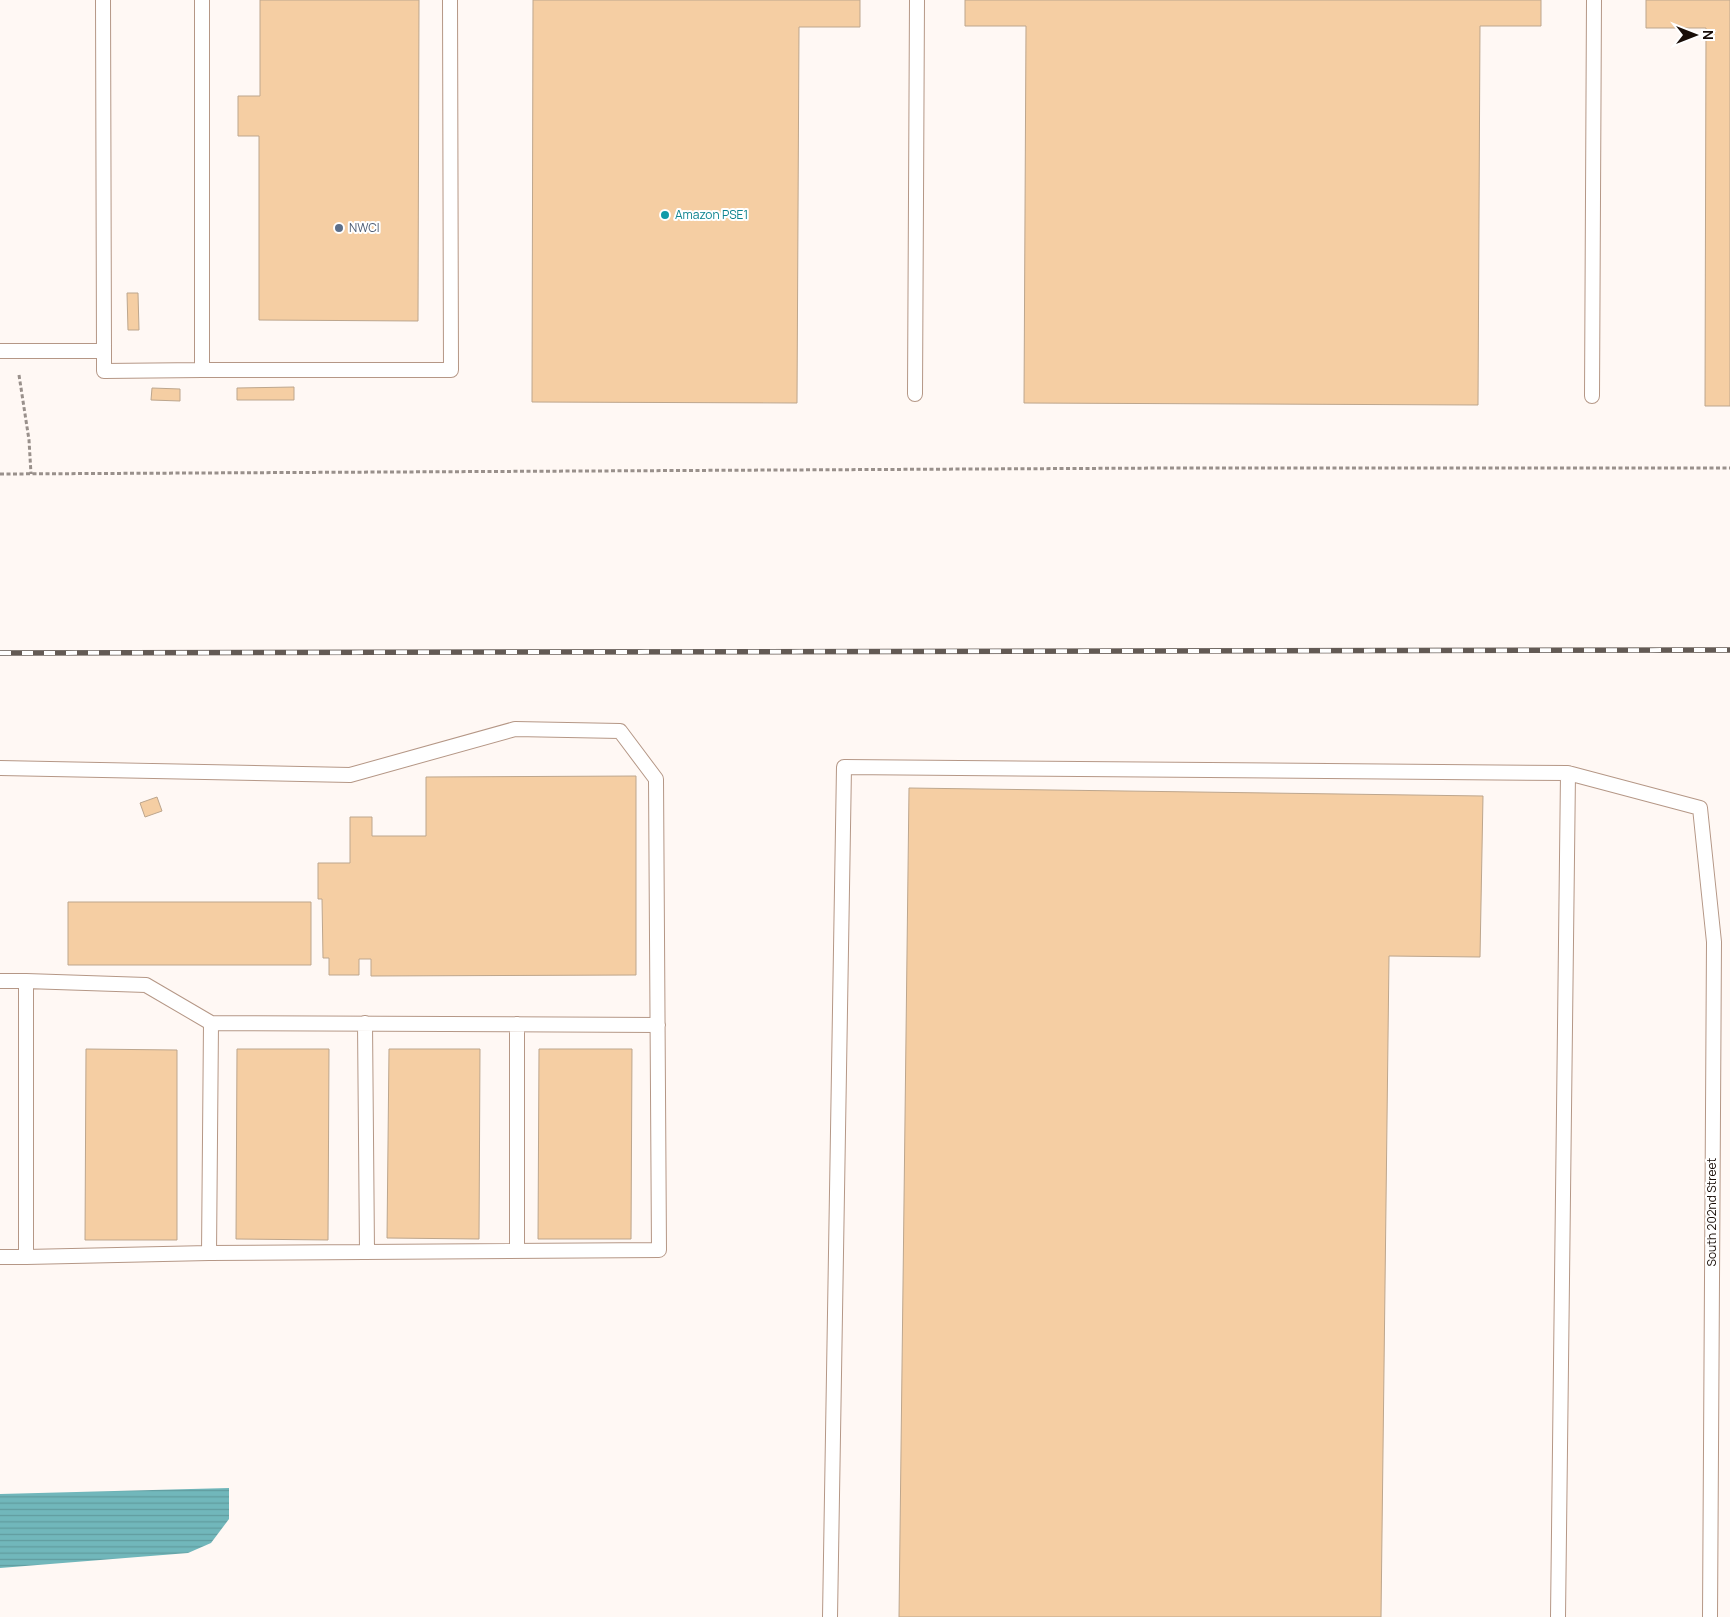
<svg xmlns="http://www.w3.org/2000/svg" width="1730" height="1617" font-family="Manrope,sans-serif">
<defs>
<pattern id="water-rules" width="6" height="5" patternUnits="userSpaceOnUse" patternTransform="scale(1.25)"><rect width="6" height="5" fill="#71b7bb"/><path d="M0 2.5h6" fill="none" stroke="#619c9f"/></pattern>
</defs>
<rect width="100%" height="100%" fill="#fff8f4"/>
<path fill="url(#water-rules)" d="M229,1488V1519L211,1543L188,1553L0,1568V1494Z"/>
<path fill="#f5cea3" stroke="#bda68d" d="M260,0H419L418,321L259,320V136H238V96H260Z
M533,0H860V27H799L797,403L532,402Z
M965,0H1541V26H1480L1478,405L1024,403L1026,26H965Z
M1646,0H1730V406H1705L1706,28H1646Z
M127,293H138L139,330H128Z
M294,387V400H237V388Z
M152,388L180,389V401L151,400Z
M636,776V975L371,976V959H359V975H329V958H323L322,899H318V863H350V817H372V836H426V777Z
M909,788L1483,796L1480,957L1389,956L1381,1617H899Z
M157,797L162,811L145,817L140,803Z
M68,902H311V965H68Z
M86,1049L177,1050V1240H85Z
M237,1049H329L328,1240L236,1239Z
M389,1049H480L479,1239L387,1238Z
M539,1049H632L631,1239H538Z"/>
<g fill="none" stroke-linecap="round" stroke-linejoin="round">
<g stroke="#b59786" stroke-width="16">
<path id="lane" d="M202,0V370H451L450,0
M0,351H104L103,0
M104,351V371L202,370
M915,394L917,0
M1592,396L1594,0
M0,768L350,775L515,729L620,731L656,779L659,1250L209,1253
M1568,773L1700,808L1714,942L1710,1617
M0,981H26V1257H0
M26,981L146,985L211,1023L209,1253L26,1257
M211,1023L658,1025
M365,1023L367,1252
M517,1024V1251
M830,1617L844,767L1568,773L1558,1617"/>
</g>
<path stroke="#99908b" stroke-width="3" stroke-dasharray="4 2.5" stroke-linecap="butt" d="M19,375L29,440L31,474
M0,474L1171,468H1730"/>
<use href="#lane" stroke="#fff" stroke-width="14"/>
<g stroke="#635a54" stroke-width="5.5">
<path id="rail" d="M0,653L1730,650"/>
</g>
<use href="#rail" stroke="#fff" stroke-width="4" stroke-dasharray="11" stroke-linecap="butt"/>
</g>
<circle fill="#0f9aa8" stroke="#fff" stroke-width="2" cx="665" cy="215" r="5"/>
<circle fill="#5c6f8a" stroke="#fff" stroke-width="2" cx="339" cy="228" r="5"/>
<g text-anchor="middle" stroke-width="4" stroke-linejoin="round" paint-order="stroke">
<g font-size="12" fill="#0d838f" stroke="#fff" text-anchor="start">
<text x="675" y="219">Amazon PSE1</text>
</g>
<g font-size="12" fill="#4e5e75" stroke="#fff" text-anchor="start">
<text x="349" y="232">NWCI</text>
</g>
<g font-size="12" fill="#190e08" stroke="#fff">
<text transform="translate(1712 1212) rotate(-90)" y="4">South 202nd Street</text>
</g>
</g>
<g transform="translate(1695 35) rotate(90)" stroke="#ffffff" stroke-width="4" paint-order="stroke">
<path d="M0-4L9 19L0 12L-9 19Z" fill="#190e08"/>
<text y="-8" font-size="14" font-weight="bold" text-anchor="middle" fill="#190e08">N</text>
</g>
</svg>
